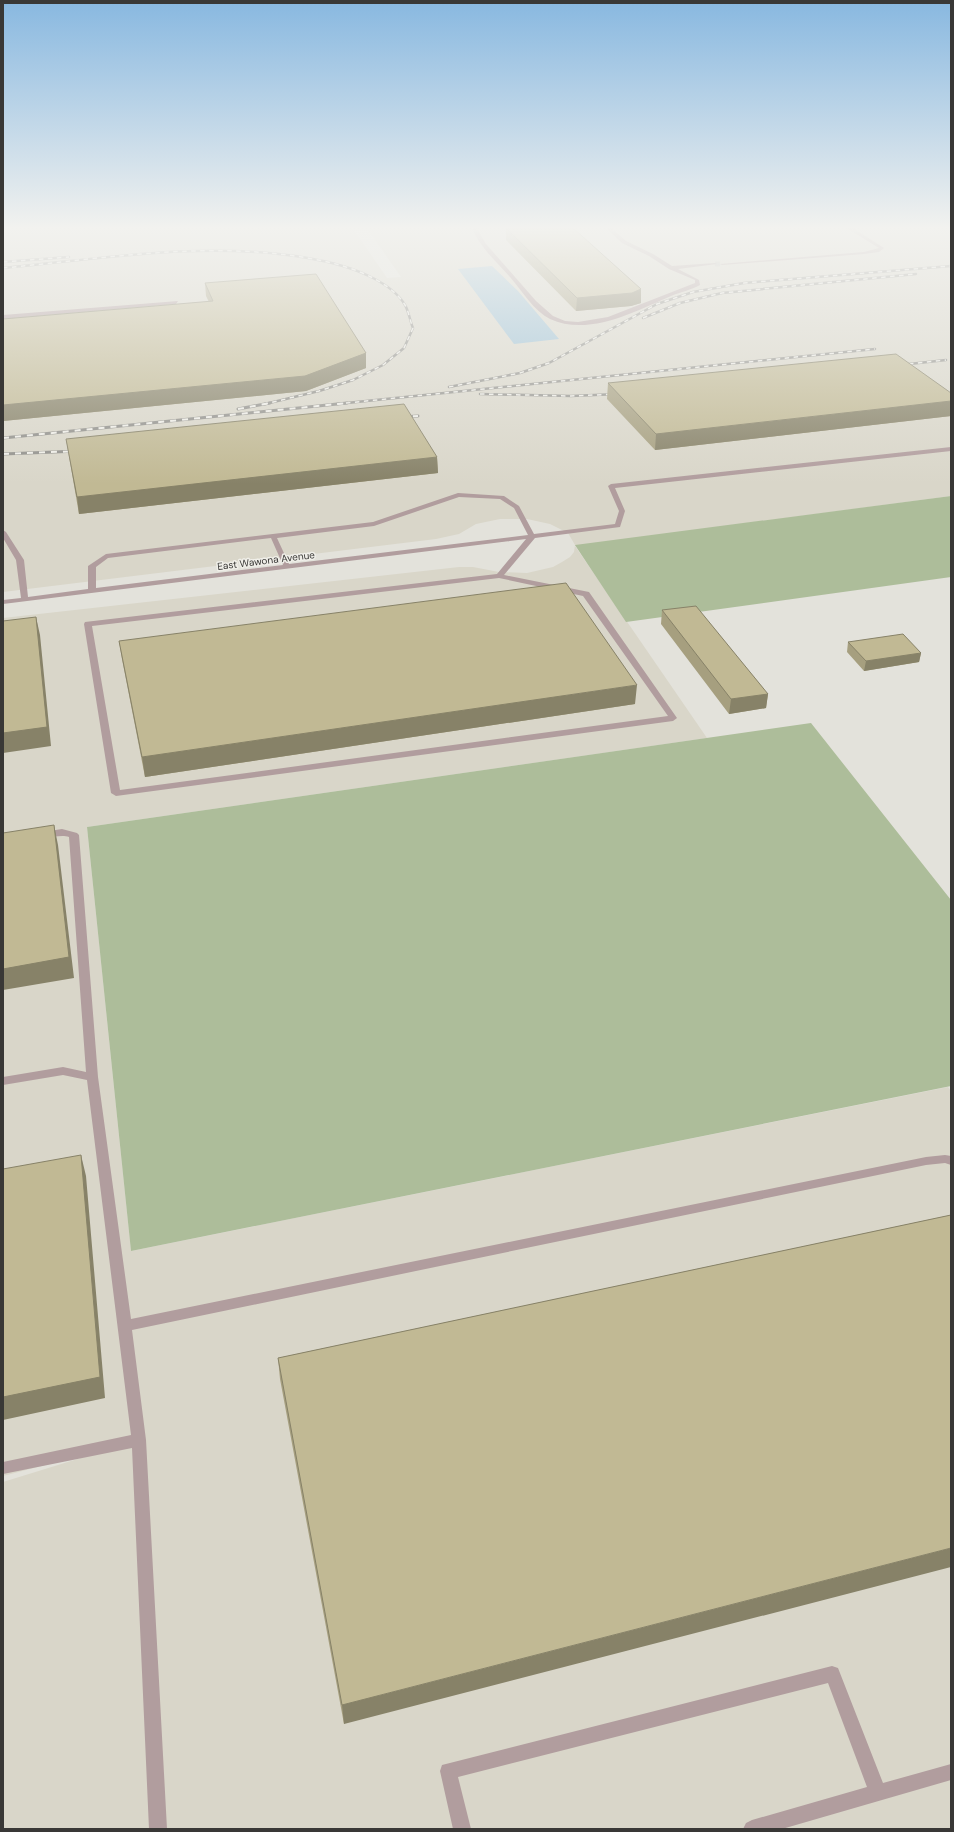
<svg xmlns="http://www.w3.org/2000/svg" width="954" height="1832" font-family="'DM Sans',sans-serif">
<rect width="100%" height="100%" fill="#e3e2db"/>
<path fill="#d9d6c9" d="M3,227H352L387,278L401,277L366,227H951V496L575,546L707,738L87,827L131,1251L948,1087L951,1091V1829H3V1482L126,1444L3,1476V618L459,567H473L499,572L527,573L553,567L562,562L570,557L574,552L575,545L568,533L550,524L527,519H500L476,524L459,534L436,539L3,592Z"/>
<path fill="#adbd9a" d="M951,496V577L626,622L575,545Z
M811,723L951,900V1086L131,1251L87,827Z"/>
<path fill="#98bfd5" d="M492,266L518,291L559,339L514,344L458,269Z"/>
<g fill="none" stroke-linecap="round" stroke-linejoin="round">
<path stroke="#c1c0ba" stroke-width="5" stroke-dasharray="5 2.5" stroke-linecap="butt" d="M715,264H722"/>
<path fill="#b19d9e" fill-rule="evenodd" d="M472,227H476L486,244L536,301L553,316L565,321L578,322L608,317L695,283V280L669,269L649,256L622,243L605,227H610L626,241L653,254L672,266L715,263L717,264L678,269L699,280L700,285C691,290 681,292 671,296C636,311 589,337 550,319C534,311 522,291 510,277C497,262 479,247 472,227Z
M845,227H851L884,248L879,252L864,254L722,265L720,264L864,252L879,248Z
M178,301L176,304L3,319V315Z
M951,447V451L615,488L625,511L620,527L535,538L504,575L589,592L677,718L673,721L116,796L111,793L84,624L85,622L497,574L526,539L3,604V600L21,598L16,560L3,538V530L6,532L24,560L28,597L88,589V566L106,554L373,522L458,493L504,496L519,506L534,534L615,524L619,511L608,486L611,484ZM459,497L500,499L514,508L528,535L289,564L277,538L374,526ZM271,538L283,565L96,588V567L108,558ZM499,578L583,596L668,716L120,790L92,626Z
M62,829L77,833L79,835L98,1077L131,1319L926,1157L945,1155L951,1156V1165L945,1163L926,1165L132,1330L146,1440L167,1829H149L132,1448L3,1474V1462L131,1435L87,1080L63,1075L3,1085V1077L63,1067L86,1072L69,837C60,834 44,840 38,835L43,832Z
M832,1666L838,1668L883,1783L951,1764V1780L782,1829H743L746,1823L752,1820L867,1787L828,1683L458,1777L471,1829H453L440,1771L442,1765Z"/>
<g stroke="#91908b" stroke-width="2.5">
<path id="rail-far1" d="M3,262L69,257
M3,268C100,259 198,242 295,256C321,260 347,265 371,277C383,283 398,293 405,305C409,312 410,321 413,328L404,348L383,365L353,380L319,391L265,404
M643,318L680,303L722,293L916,274
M900,365L946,360
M449,387L520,373L549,363L657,304L693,292L744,283L951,266
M480,394L571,396L618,394
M337,404L875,349"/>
</g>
<g stroke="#91908b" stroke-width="3">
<path id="rail" d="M238,409L270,403
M401,417L418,416
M3,438L347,403
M3,454L79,451"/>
</g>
<use href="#rail-far1" stroke="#f0efe9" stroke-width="1.5" stroke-dasharray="4.5" stroke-linecap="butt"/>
<use href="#rail" stroke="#f0efe9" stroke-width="2" stroke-dasharray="6" stroke-linecap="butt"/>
</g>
<path fill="#a69f7f" d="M506,228L641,303L631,306L576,311L506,240Z
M205,283L366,353V368L306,391L3,421V319L209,302L206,296Z
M608,383L951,393V416L655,450L607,399Z
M66,439L437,457L438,473L79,514Z
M662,610L768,694L766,708L729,714L661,624Z
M119,641L635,704L145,777L122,659Z
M848,642L921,653L919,662L864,671L847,652Z
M951,1215L344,1724L280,1379L278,1358Z"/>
<path fill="#878268" d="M641,289V303L631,306L576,311L577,298Z
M366,353V368L306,391L3,421V405Z
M951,401V416L655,450L656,434Z
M437,457L438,473L79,514L77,497Z
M36,617L40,635L51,746L3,753V733Z
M921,653L919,662L864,671L866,661Z
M637,685L635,704L145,777L142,757Z
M768,694L766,708L729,714L731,699Z
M54,825L58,845L74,978L3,990V969Z
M81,1155L86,1176L105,1398L3,1420V1397Z
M951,1548V1567L344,1724L342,1705Z"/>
<path fill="#c1b994" stroke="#878268" d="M512,227H572L641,289L632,293L577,298L506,228Z
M316,274L366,353L305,376L3,405V319L213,301L205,283Z
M896,354L951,393V401L656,434L608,383Z
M404,404L437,457L77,497L66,439Z
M566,583L637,685L142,757L119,641Z
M696,606L768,694L731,699L662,610Z
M36,617L47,727L3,733V621Z
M903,634L921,653L866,661L848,642Z
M54,825L69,957L3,969V833Z
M81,1155L100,1377L3,1397V1169Z
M951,1215V1548L342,1705L278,1358Z"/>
<linearGradient id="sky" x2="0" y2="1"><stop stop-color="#88b8e0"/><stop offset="0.47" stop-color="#f2f2ef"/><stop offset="1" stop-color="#f2f2ef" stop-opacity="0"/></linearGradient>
<rect width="954" height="484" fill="url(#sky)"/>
<g text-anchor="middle" stroke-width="3" stroke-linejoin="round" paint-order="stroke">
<g font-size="10" fill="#393836" stroke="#f0efe9">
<text transform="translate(266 560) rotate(-7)" y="4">East Wawona Avenue</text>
</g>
</g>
<rect width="954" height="1832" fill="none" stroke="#393836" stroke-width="8"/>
</svg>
